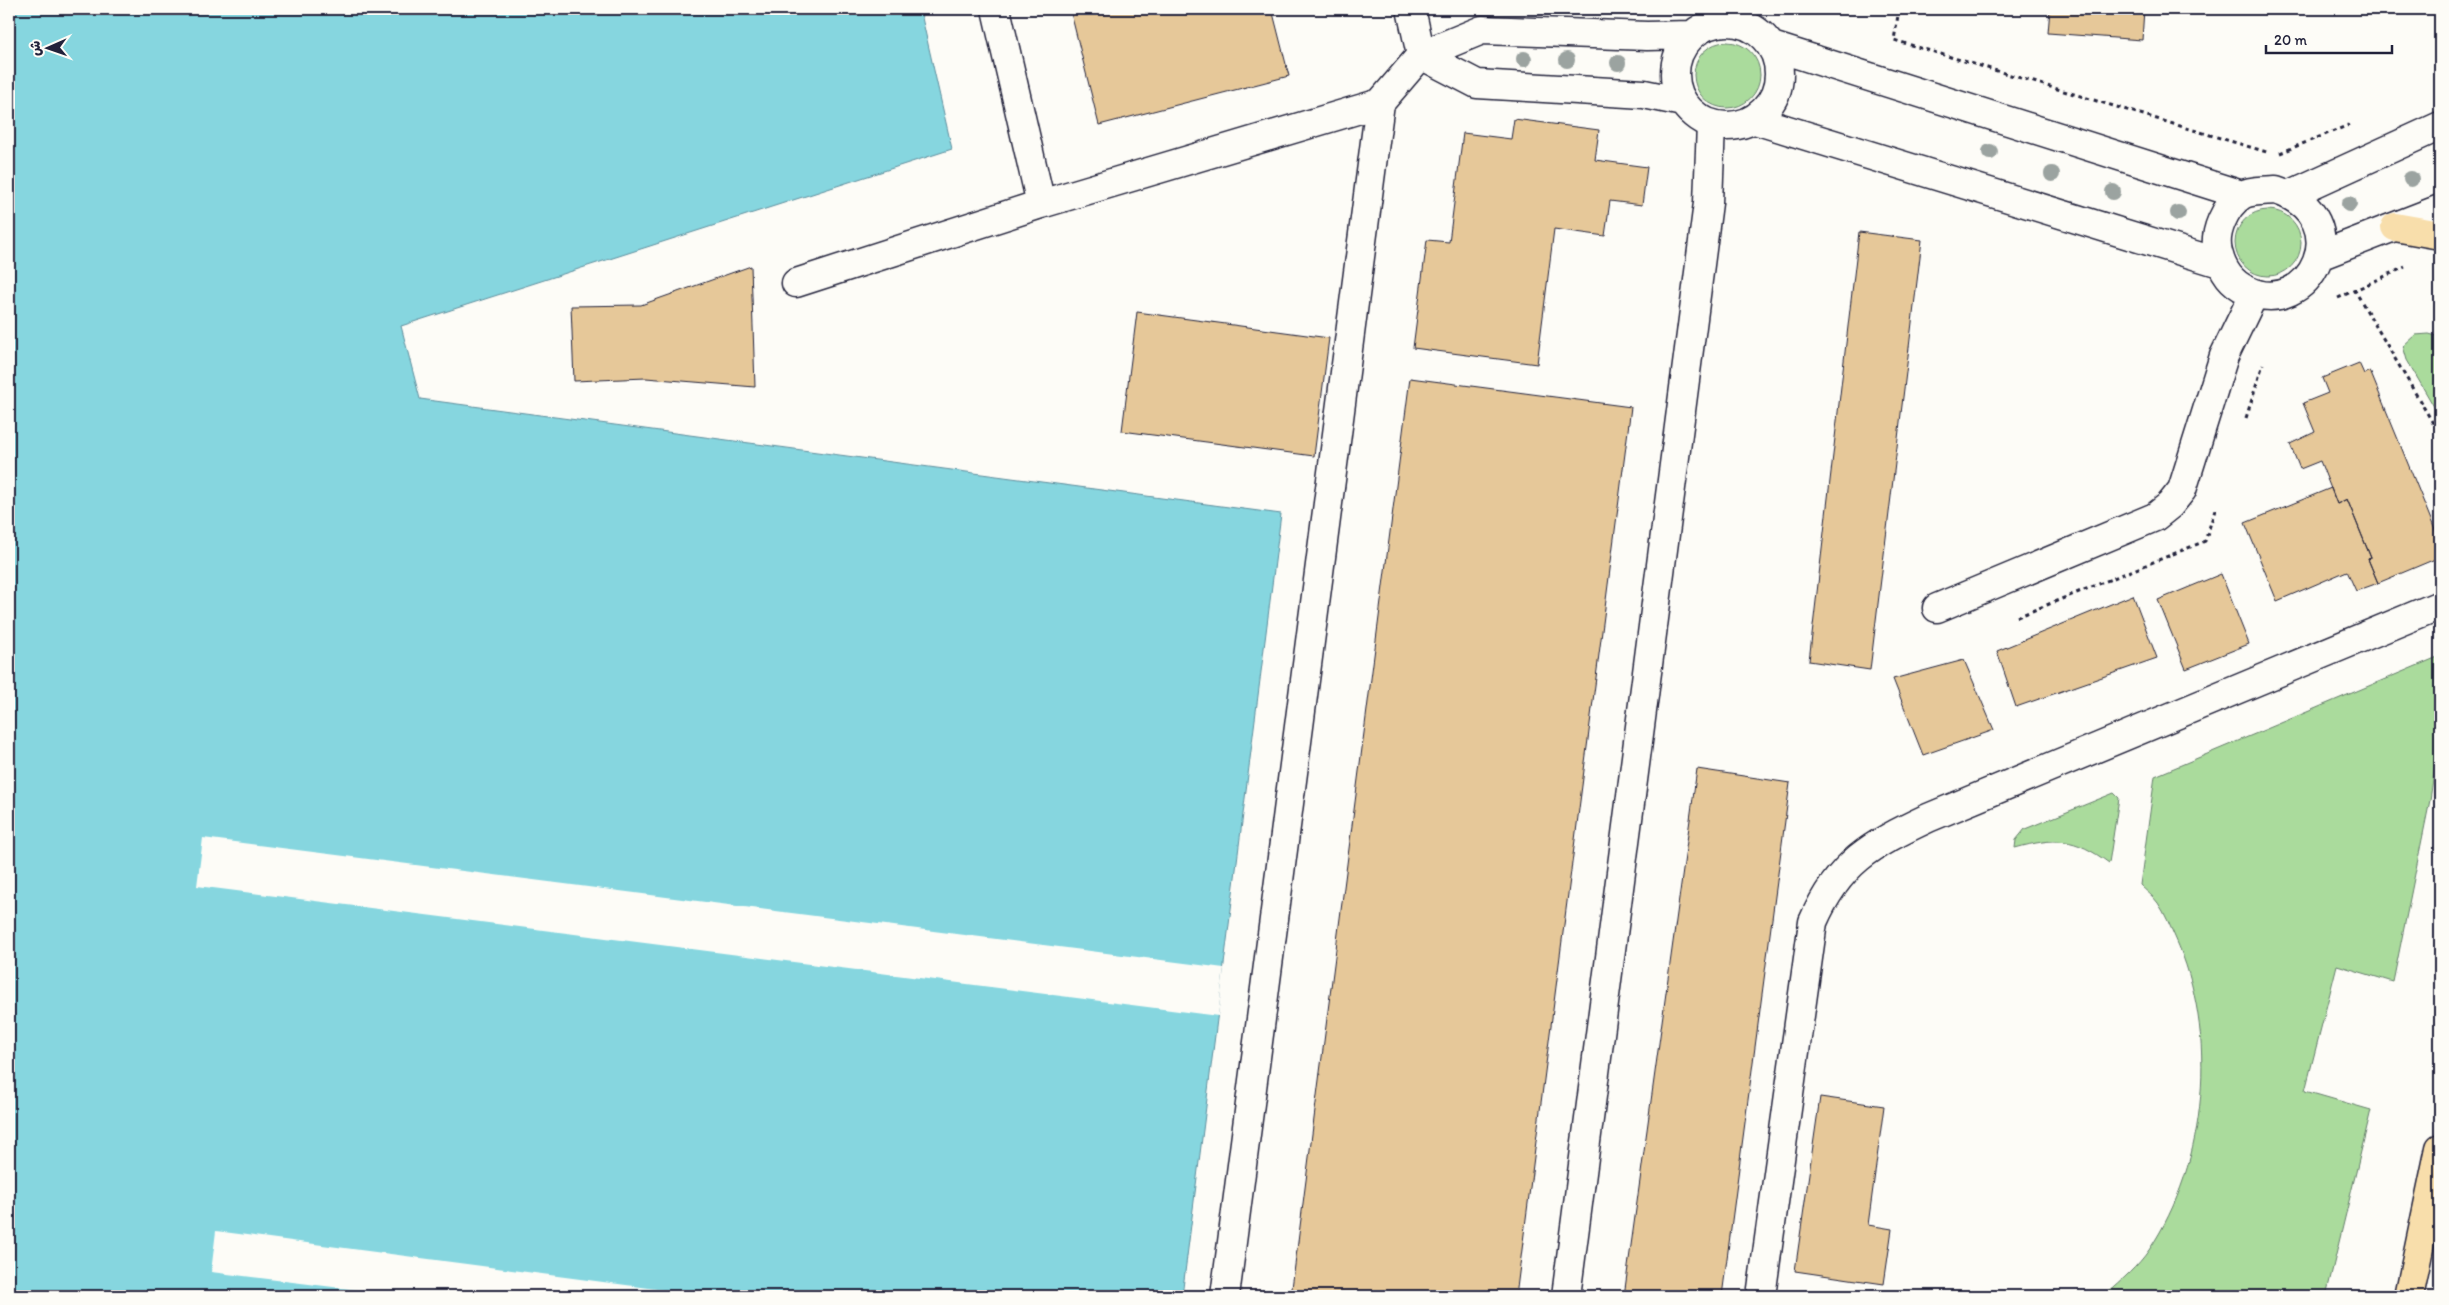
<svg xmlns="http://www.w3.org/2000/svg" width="2449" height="1305" font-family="Itim,'Playpen Sans Arabic',sans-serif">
<rect width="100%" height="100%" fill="#fdfcf7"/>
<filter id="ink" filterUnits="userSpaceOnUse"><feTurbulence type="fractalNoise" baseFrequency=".02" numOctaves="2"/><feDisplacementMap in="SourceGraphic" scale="10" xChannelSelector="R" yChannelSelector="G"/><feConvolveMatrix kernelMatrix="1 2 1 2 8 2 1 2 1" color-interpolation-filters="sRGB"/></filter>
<g filter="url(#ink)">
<path fill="#aadb9c" stroke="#667e6c" d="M1694 75a33 33 0 1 1 66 0a33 33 0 1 1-66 0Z
M2235 243a33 33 0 1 1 66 0a33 33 0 1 1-66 0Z
M2429,334L2440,337V417L2407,360L2403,346L2415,335Z
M2440,656V731L2430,800L2393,982L2337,965L2305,1091L2371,1110L2326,1296H2106L2107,1293C2122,1280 2138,1266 2149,1250C2208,1162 2219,1033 2175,937C2170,926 2165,913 2158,903C2153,896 2146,891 2140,885L2155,776Z
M2114,793L2119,798L2109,863C2074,837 2056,837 2015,848L2016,840L2025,829Z"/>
<path fill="#86d6df" stroke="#5e8e9d" d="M9,9H920L952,149L401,326L420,399L1281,514L1182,1296H9Z"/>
<path fill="#fdfcf7" d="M203,838L1224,968L1218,1016L197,886Z
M216,1231L710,1296H406L211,1272Z"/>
<path fill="#e6c899" stroke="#22223b" d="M1070,9H1272L1289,76L1099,125Z
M2050,9H2144L2142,40L2048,33Z
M2171,9H2208V12Z
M1514,119L1599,130L1595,160L1647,167L1642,205L1610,201L1605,236L1554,229L1537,364L1413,348L1427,240L1449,242L1463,133L1511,139Z
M1859,232L1922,240L1870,670L1809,661Z
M751,266L755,387L646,378L574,381L571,306L641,305Z
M1137,312L1329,338L1314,456L1122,431Z
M2359,363L2364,374L2370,371L2440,542V557L2378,583L2368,559L2371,558L2347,499L2337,504L2320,461L2300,469L2290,444L2315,432L2303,403L2328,393L2322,378Z
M1410,378L1631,407L1516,1296H1291Z
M2331,488L2337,504L2347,499L2371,558L2368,559L2378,583L2356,591L2347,571L2277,601L2245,523Z
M2221,574L2249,644L2186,669L2158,600Z
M2133,595L2157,658L2016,707L1997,651Z
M1964,660L1994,730L1923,755L1893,679Z
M1697,769L1790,783L1722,1296H1624Z
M1820,1097L1884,1106L1868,1225L1892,1229L1884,1284L1795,1271Z"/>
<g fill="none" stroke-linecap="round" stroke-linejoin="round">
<g stroke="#22223b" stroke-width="31">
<path id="minor" d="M996,9L1041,204
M1675 74a52 52 0 1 1 104 0a52 52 0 1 1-104 0Z
M1772,46L2242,195
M1421,55L1482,30L1647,36L1692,35
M1421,55L1477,84L1644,94L1683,102
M1755,120L2220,263
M2276,190C2361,218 2309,321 2247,290C2231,283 2222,269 2218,252C2213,233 2225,206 2242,195C2251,190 2266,191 2276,190Z
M2289,195L2440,126
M2319,256L2440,209
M796,283L1041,204L1380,103
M1937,608L2155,517L2170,505L2182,490L2224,356L2254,294
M1225,1296L1380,103L1421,55L1411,9
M1566,1296L1708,203L1711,124
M1761,1296L1813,922C1839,862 1871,845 1928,818L2440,605"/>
</g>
<g stroke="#22223b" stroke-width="31">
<path id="major" d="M2395,227L2440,235
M2409,1296L2440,1148"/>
</g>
<path stroke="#22223b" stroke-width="3" stroke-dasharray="4 4" stroke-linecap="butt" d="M1899,9L1894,40L2270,153
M2280,153L2349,125
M2354,289L2440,435
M2338,298L2405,267
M2246,418L2263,364
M2017,617L2205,541L2216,507"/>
<use href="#minor" stroke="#fdfcf7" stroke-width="28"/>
<use href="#major" stroke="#f8deab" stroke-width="28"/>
</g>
<g fill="#9ba3a0">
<circle cx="1524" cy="59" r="8"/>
<circle cx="1567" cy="60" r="8"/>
<circle cx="1618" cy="63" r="8"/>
<circle cx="1990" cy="152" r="8"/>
<circle cx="2052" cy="174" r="8"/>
<circle cx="2411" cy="179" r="8"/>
<circle cx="2113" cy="192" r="8"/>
<circle cx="2349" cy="204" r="8"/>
<circle cx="2178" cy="213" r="8"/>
</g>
</g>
<rect width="2449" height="1305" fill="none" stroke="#fdfcf7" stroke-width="30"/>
<rect x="15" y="15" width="2419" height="1275" fill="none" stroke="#22223b" stroke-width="2" filter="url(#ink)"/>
<g transform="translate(48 48) rotate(268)" stroke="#fdfcf7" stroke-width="4" paint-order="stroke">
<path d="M0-4L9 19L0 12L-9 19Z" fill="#22223b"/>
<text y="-8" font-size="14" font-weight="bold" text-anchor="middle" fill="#22223b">ش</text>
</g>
<path d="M2266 45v8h126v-8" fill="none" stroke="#22223b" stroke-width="2.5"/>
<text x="2274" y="45" font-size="15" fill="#22223b" stroke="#fdfcf7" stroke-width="4" paint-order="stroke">20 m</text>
</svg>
